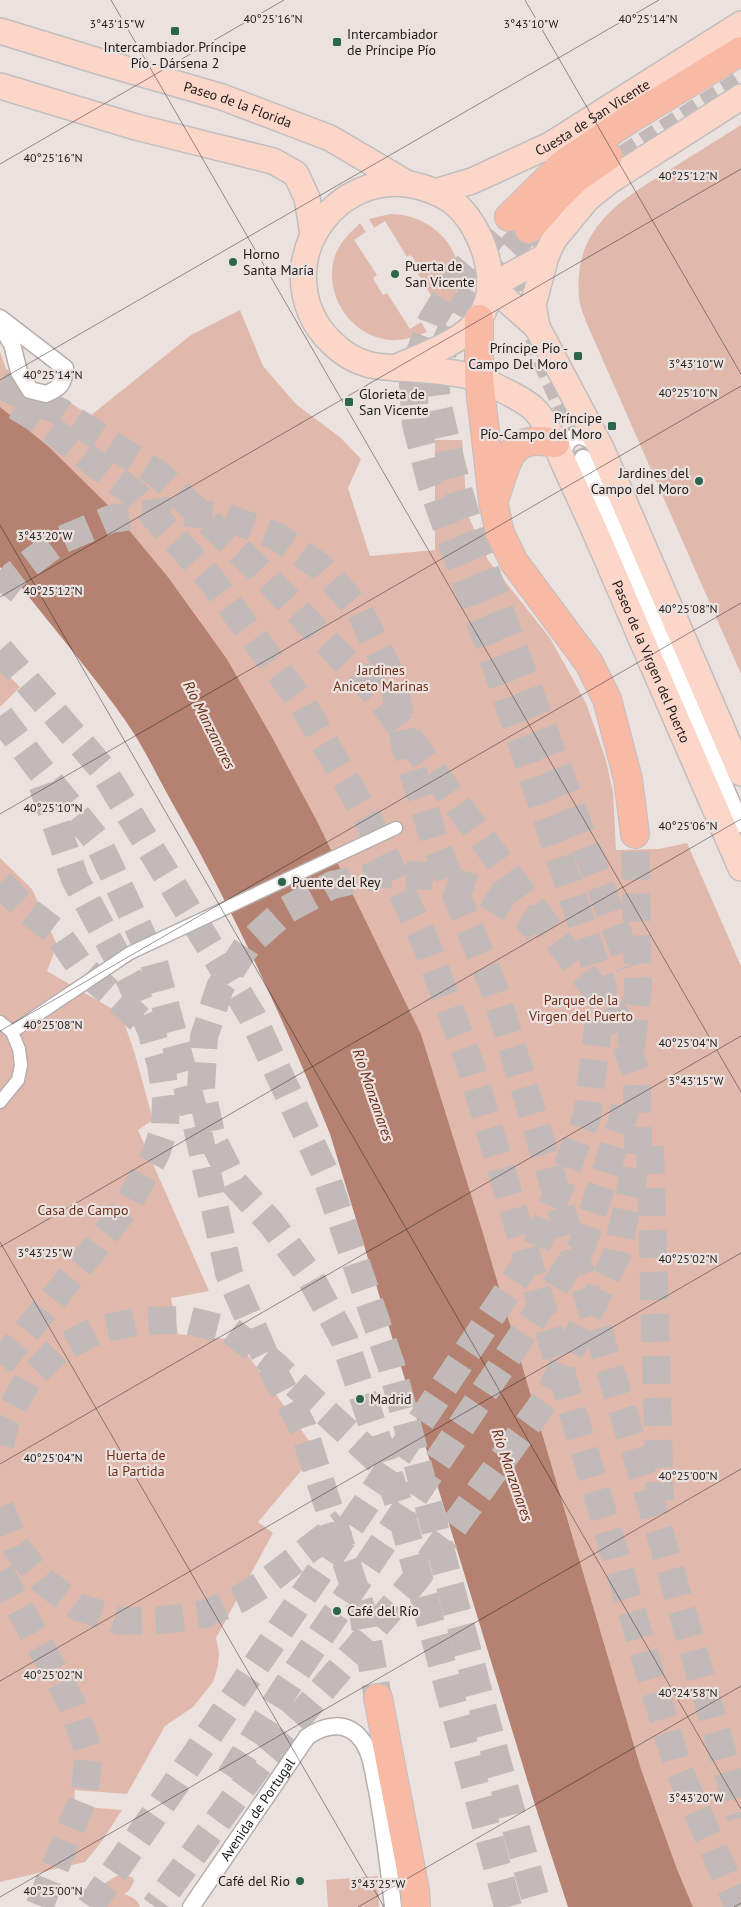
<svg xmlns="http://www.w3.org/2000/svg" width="741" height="1907" font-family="'PT Sans',sans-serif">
<rect width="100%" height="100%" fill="#ebe2df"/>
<path fill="#e1b9ac" d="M741,125V674L587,324C584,316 580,307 579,298C573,231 615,203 666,172C691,156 716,141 741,125Z
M390,214C435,214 474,256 453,301C449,311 442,319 435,326L429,317L440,310L418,274L421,271L411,255L407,257L385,221L374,228L369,219Z
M360,223L366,232L354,240L377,275L373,278L383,295L387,293L410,329L421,322L427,332C417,336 408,339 398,340C353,343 320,293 336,253C341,241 351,232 360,223Z
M240,310L263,366L296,404L341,438L361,459L348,488L370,556L435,550V440H462L467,513L488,560L550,638L586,703L605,757L613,792L616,850L659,849L687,843L741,966V1907H693L677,1869L641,1769L483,1233L421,1034L317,821L272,737L227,659L168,577L110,507L49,447L0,485V352L6,369L55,400L65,399L90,416L191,335Z
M0,667L20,687L0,707Z
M0,858L32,889L57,945L47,971L121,1014L134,1051L153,1120L138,1130L209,1291L171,1298L178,1334L237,1340L317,1452L258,1522L273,1533L216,1638L219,1653L218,1666L213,1682L193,1707L165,1726L127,1794L75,1790L74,1806L122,1810L102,1841L85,1862L0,1882Z
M120,1875L132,1877L134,1880C132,1886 130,1891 124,1894C131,1897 138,1899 140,1907H97L93,1901C95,1889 109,1879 120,1875Z
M378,1876L379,1907H328L326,1880Z"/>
<path fill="#b58170" d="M0,407L49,447L110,507L168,577L227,659L272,737L317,821L421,1034L483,1233L641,1769L677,1869L693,1907H568L534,1802L330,1134C285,1022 234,912 174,806C158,778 144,747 125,720C92,673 54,629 18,583L0,567Z"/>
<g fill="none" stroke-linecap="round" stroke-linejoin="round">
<path stroke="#c2bab8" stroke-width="16" stroke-dasharray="16 8" stroke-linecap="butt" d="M602,166L741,78
M525,315L521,269L535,236L541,224
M533,338L542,365L583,458"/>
<path stroke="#c2bab8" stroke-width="28" stroke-dasharray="28 14" stroke-linecap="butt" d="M529,229C491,270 452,307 440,364C439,370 436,376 436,382C435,397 440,414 443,428C451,465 460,498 472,534L630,967
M0,385L61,412L158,474L256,567L379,697L525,897L618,1019L637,1077L638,1153L617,1254L549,1395L416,1579L261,1762L155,1907
M16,406L39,420L138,497L212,581L302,703L367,817L427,946L471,1067L678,1768L739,1907
M0,593L14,575L59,541L111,519L167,511L223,516L276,536L322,568L359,610L393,679L406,749L435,842L495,991L661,1537L741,1818
M0,650L101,767L252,1016L325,1173L392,1368L495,1754L538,1907
M0,716L35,763L98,842L153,959L194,1113L229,1273L263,1351L303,1428L363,1614L378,1698
M0,883L28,911L57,933L80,966L147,1026
M631,1047L638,987L635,834
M650,1146L660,1501
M0,1364L97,1245L128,1204L156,1153L165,1126L166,1099L161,1065L151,1030L131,982L75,879L41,781
M0,1445L6,1420L27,1381L58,1350L97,1330L140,1321L187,1320L231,1331L269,1360L385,1467
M0,1507L16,1547L43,1581L78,1607L120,1621L164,1620L205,1614L239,1599L268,1581L344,1522
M0,1572L73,1706L89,1754L84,1796L39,1907
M230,1777L283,1692L582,1246L623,1118L625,1095
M90,1907L168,1795L365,1505L535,1250L587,1116L603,988L495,663L431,483L416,424L413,385L419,355L432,320L461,273L509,217
M508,1907L398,1502L344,1339L308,1273L270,1222L235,1184L212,1138L201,1088L204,1037L220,987L248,944L286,910L332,885L382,874L433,876L483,891L526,918L538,931"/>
<g stroke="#b7aeac" stroke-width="15">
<path id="pedestrian" d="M0,1022L12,1032L19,1049L21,1065L18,1080L0,1102
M12,1032L130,953L396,828"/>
</g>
<g stroke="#b7aeac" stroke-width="19">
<g id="minor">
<path d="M0,318L65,368C64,384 60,388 46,394L30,390L19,372L12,344L0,325"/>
<path d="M561,457C569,432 579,431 599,446"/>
<path d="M583,458L741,824"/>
<path id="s1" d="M191,1907L307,1737C324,1725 346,1720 361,1739C372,1753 373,1773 377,1790C384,1829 389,1867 393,1907"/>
</g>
</g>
<g stroke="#c0bfbf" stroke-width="28">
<g id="primary">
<path id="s2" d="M0,31L98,61L222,97L330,138L408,184"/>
<path d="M0,86L136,127L273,161L296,174L307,198L313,234"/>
<path id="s3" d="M435,192L472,181L550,145L741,24"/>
<path d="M491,286L537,327L601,448L741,773"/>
<path d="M491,286L546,256"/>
<path d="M537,327L533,305L546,256L554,239L587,199L608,182L741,97"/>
<path id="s4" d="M394,368C419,357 464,342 479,319C503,285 483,226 453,202C441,193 422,186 407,184C338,176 284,246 310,311C319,334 342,357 367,364C377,367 387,367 397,368C424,370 452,371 477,378C487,381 496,387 505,391C516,397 528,402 536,411C549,427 557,447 565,466C578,494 591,522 603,550C649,656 694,762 741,868"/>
</g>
</g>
<g stroke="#c0bfbf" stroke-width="30">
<path id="motorway" d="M509,217L563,164L625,122L741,51
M529,229L557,197L575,179L608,156
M479,319V379L493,501L500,533L514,562L589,663L607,699L628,779L635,834
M495,497C508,461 508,433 555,443
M378,1698L415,1890L416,1907"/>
</g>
<use href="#pedestrian" stroke="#fff" stroke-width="12"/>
<use href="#minor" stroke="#fff" stroke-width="16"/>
<use href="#primary" stroke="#fbd6c9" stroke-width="25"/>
<use href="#motorway" stroke="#f8baa5" stroke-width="28"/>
</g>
<path fill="none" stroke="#1e1b1a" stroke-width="1" stroke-opacity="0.45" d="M111,0L741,1092M525,0L741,374M0,164L284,0M0,380L659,0M0,525L741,1809M0,597L741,169M0,814L741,386M0,1031L741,603M0,1242L384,1907M0,1247L741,819M0,1464L741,1036M0,1681L741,1253M0,1897L741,1469M358,1907L741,1686M734,1907L741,1903"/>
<g fill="#2b654e" stroke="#ebe2df" stroke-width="2">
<rect x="170" y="26" width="10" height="10" rx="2.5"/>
<rect x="332" y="37" width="10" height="10" rx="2.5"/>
<circle cx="233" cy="262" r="5"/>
<circle cx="395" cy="274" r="5"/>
<rect x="573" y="351" width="10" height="10" rx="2.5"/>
<rect x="344" y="397" width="10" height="10" rx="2.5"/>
<rect x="607" y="421" width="10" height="10" rx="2.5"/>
<circle cx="699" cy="481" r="5"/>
<circle cx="282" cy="882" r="5"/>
<circle cx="360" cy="1399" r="5"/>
<circle cx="337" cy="1611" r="5"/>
<circle cx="300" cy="1881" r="5"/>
</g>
<g text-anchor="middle" stroke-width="4.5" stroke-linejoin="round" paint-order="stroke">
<g font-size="14" fill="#1e1b1a" stroke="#ebe2df" text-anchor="start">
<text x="347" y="39">Intercambiador<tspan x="347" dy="16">de Príncipe Pío</tspan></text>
<text x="175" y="52" text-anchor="middle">Intercambiador Príncipe<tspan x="175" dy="16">Pío - Dársena 2</tspan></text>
<text x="243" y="259">Horno<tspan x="243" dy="16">Santa María</tspan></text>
<text x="405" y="271">Puerta de<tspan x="405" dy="16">San Vicente</tspan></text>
<text x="568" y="353" text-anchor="end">Príncipe Pío -<tspan x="568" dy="16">Campo Del Moro</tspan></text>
<text x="359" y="399">Glorieta de<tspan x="359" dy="16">San Vicente</tspan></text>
<text x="602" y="423" text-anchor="end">Príncipe<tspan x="602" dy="16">Pío-Campo del Moro</tspan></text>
<text x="689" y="478" text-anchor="end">Jardines del<tspan x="689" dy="16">Campo del Moro</tspan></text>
<text x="292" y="887">Puente del Rey</text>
<text x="370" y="1404">Madrid</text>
<text x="347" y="1616">Café del Río</text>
<text x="290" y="1886" text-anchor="end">Café del Rio</text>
</g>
<g font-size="14" fill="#1e1b1a" stroke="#ebe2df">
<text dy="5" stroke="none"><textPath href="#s2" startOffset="249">Paseo de la Florida</textPath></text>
<text dy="5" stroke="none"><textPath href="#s3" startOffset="175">Cuesta de San Vicente</textPath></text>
<text dy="5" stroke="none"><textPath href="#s4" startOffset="1006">Paseo de la Virgen del Puerto</textPath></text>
<text dy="5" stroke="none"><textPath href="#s1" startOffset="118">Avenida de Portugal</textPath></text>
</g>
<g font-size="14" fill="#6e2e17" stroke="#ebe2df">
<text x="381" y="675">Jardines<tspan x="381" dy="16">Aniceto Marinas</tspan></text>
<text x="581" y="1005">Parque de la<tspan x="581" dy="16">Virgen del Puerto</tspan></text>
<text x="83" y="1215">Casa de Campo</text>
<text x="136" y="1460">Huerta de<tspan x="136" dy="16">la Partida</tspan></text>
</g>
<g font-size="15" font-style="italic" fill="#692912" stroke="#ebe2df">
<text transform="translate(209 725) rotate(63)" y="5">Río Manzanares</text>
<text transform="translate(373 1095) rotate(71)" y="5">Río Manzanares</text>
<text transform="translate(512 1475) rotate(71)" y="5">Río Manzanares</text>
</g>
</g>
<g font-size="12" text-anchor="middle" fill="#1e1b1a" stroke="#ebe2df" stroke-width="4.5" stroke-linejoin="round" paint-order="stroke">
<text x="648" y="23">40°25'14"N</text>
<text x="273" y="23">40°25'16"N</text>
<text x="117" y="28">3°43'15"W</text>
<text x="531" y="28">3°43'10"W</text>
<text x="53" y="162">40°25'16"N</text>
<text x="688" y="180">40°25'12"N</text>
<text x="696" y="368">3°43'10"W</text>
<text x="53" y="379">40°25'14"N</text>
<text x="688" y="397">40°25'10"N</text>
<text x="45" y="540">3°43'20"W</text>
<text x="53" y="595">40°25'12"N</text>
<text x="688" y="613">40°25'08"N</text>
<text x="53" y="812">40°25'10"N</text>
<text x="688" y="830">40°25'06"N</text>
<text x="53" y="1029">40°25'08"N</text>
<text x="688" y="1047">40°25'04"N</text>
<text x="696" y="1085">3°43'15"W</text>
<text x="45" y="1257">3°43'25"W</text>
<text x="688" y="1263">40°25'02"N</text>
<text x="53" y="1462">40°25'04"N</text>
<text x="688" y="1480">40°25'00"N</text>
<text x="53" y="1679">40°25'02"N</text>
<text x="688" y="1697">40°24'58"N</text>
<text x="696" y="1802">3°43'20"W</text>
<text x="378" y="1888">3°43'25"W</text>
<text x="53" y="1895">40°25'00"N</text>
</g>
</svg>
